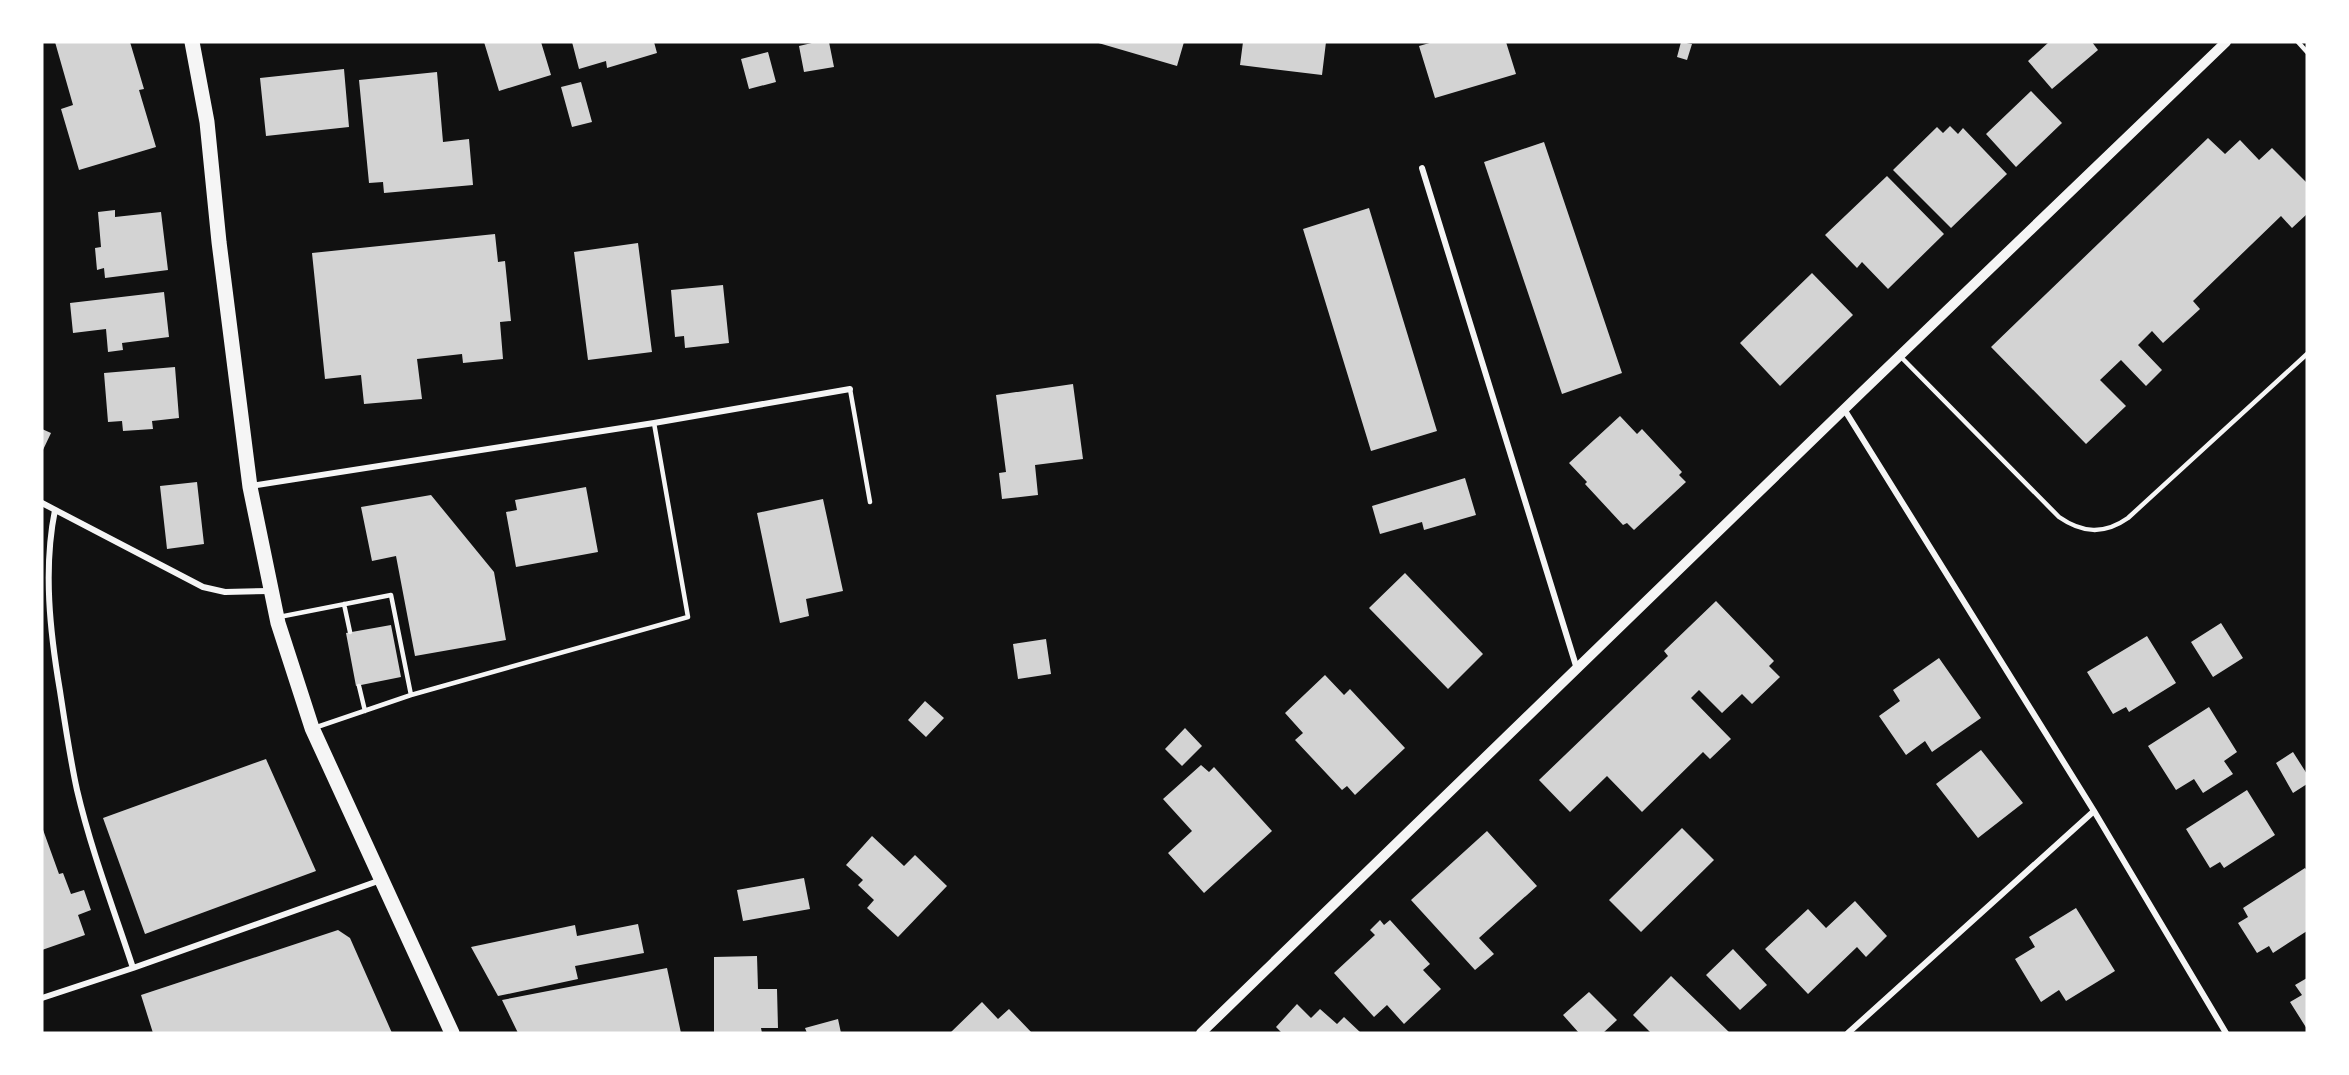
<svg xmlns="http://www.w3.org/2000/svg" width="2349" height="1075" font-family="'IBM Plex Sans',sans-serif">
<rect width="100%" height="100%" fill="#111"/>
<path fill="#d3d3d3" d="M55,42H130L144,89L139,90L156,147L79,170L61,109L73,105Z
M484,42H541L551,75L499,91Z
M572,42H654L657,53L607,68L606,61L579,69Z
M816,42H829L834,67L804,72L799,46Z
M1095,42H1184L1177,66Z
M1243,42H1326L1322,75L1240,65Z
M1433,42H1506L1516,74L1435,98L1419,46Z
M1681,42L1692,44L1687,60L1677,57Z
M2049,42H2092L2098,50L2052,89L2028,61Z
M768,52L776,82L749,89L741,59Z
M344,69L349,127L266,136L260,78Z
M437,72L443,142L469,139L473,185L384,193L383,182L369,183L359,80Z
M581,82L592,122L572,127L561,87Z
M2031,91L2062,123L2016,167L1986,134Z
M1950,126L1958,134L1963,128L2007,174L1951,228L1893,170L1937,127L1943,133Z
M2208,138L2225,154L2240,140L2259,160L2272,148L2307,183V214L2292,228L2281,216L2193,301L2200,309L2163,343L2152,331L2138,345L2162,370L2146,386L2121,360L2100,380L2126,406L2086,444L1991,347Z
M1544,142L1622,373L1562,394L1484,162Z
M1887,176L1944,234L1888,289L1862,262L1857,268L1825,235Z
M1369,208L1437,431L1371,451L1303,229Z
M115,210V217L161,212L168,270L105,278L104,268L97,270L95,248L101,247L98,212Z
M495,234L498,262L505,261L511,321L500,322L503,359L463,363L462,354L417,359L422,399L364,404L361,375L325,379L312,253Z
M638,243L652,352L588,360L574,252Z
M1812,273L1853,315L1780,386L1740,343Z
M723,285L729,343L685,348L684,336L675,337L671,290Z
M164,292L169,337L122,343L123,350L108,352L106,329L73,333L70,303Z
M175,367L179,418L152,421L153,429L123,431L122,421L108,422L104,373Z
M1073,384L1083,459L1035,465L1038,495L1002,499L999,473L1006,472L996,395Z
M1620,416L1637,434L1642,429L1682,472L1679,475L1686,482L1634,530L1627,523L1623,525L1585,484L1587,482L1569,463Z
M42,429L51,433L42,452Z
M1465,478L1476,515L1424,530L1422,522L1380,534L1372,506Z
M197,482L204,544L167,549L160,486Z
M586,487L598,552L516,567L506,512L517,510L515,500Z
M431,495L494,572L506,640L415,656L396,556L372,561L361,507Z
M823,499L843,591L806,599L809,616L780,623L757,513Z
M1405,573L1483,654L1448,689L1369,608Z
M1716,601L1774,661L1769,666L1780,677L1752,704L1742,694L1722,713L1699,690L1691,698L1731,739L1710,759L1703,752L1642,812L1607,776L1570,812L1539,780L1668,656L1664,651Z
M2221,623L2243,658L2213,677L2191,642Z
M391,625L401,677L356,686L346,633Z
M2147,636L2176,683L2129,712L2126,707L2113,714L2087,672Z
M1046,639L1051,674L1018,679L1013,644Z
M1939,658L1981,718L1932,752L1925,741L1906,755L1879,716L1900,701L1893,690Z
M1325,675L1344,695L1350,689L1405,748L1355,795L1347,786L1342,790L1295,740L1303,733L1285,713Z
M925,701L944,718L926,737L908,720Z
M2209,707L2237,752L2224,761L2233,774L2203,793L2194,779L2176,790L2148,746Z
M1185,728L1202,746L1182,766L1165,749Z
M1981,750L2023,803L1978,838L1936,784Z
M2293,752L2307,774V784L2293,793L2276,763Z
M266,759L316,871L145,934L103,818Z
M1201,765L1209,772L1214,767L1272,831L1204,893L1168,853L1192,831L1163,799Z
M2247,790L2275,835L2224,868L2220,862L2210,868L2186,829Z
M42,827L59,874L63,873L71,894L84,890L91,910L78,915L85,935L42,950Z
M1682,828L1714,860L1641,932L1609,900Z
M1487,831L1537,886L1479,938L1494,954L1475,970L1411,900Z
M872,836L904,866L915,855L947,886L898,937L867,908L874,900L858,885L863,880L846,865Z
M2305,868L2307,871V931L2273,953L2269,946L2257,953L2238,923L2248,917L2243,908Z
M804,878L810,909L743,921L737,890Z
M1855,901L1887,936L1866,957L1857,947L1808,994L1765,949L1808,909L1826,928Z
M2076,908L2115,971L2066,1001L2059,990L2041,1002L2015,959L2035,947L2029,937Z
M1380,920L1384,925L1390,920L1430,964L1423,970L1441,989L1404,1024L1387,1005L1374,1017L1334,973L1375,935L1370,930Z
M638,924L644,953L575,966L578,979L498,996L471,947L575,925L577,936Z
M338,930L350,938L392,1033H153L141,995Z
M1733,949L1767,985L1740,1010L1706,975Z
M757,956L758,989H777L778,1028H761L762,1033H714V957Z
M667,968L681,1033H518L502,1000Z
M1671,976L1730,1033H1651L1633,1015Z
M2307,978V1029L2290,1002L2302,995L2295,985Z
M1589,992L1617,1020L1603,1033H1579L1563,1015Z
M982,1002L998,1019L1009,1009L1032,1033H950Z
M1297,1004L1311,1018L1320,1009L1337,1024L1344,1017L1361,1033H1282L1276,1027Z
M838,1019L841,1033H807L805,1028Z"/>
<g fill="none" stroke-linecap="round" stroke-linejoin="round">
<path stroke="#f5f5f5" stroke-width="4.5" d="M2298,42L2307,52
M1900,356L2059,517C2082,533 2104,535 2128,518L2307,354
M850,389L870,502
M344,604L350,632
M279,617L391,595L411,695
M359,686L365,711
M314,728L411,695L688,617L654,423"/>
<path stroke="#f5f5f5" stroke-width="6" d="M1422,168L1577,669
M1844,409L2094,811L2226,1033
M251,486L654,423L850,389
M42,503L203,587L225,592L270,591
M55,510C43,569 50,632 60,691C65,724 70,758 77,790C91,850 114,910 133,968
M42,998L133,968L381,880
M1848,1033L2094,811"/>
<path stroke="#f5f5f5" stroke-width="10" d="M1201,1033L1864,390L2226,42"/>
<path stroke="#f5f5f5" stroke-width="15" d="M192,42L207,122L219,242L250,487L278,623L312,728L452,1033"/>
</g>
<rect width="2349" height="1075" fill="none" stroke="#ffffff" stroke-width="87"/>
</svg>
